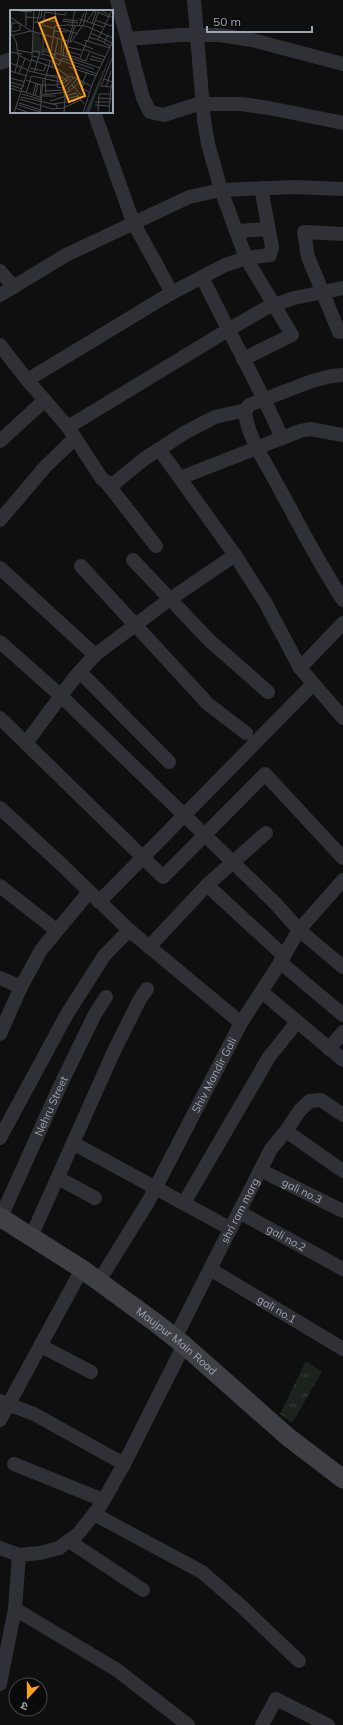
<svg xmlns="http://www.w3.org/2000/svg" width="343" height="1725" font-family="Mulish,'Noto Sans Devanagari',sans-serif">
<defs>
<pattern id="park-tufts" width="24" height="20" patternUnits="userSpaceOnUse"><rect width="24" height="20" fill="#1b231c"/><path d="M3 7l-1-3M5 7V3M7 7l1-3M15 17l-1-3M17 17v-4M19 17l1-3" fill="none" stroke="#39403b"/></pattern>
</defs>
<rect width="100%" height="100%" fill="#0f0f10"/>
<path fill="url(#park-tufts)" d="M306,1361L322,1372L292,1423L280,1414Z"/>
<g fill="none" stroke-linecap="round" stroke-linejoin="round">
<g stroke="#303136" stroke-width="14">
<path d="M117,0L143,98L150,112L164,115L198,104H241L269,108L343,123"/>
<path d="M194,0L204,120L208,144L221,190L246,258L292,335L243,359"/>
<path d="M128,39L180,35H219L252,40L343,64"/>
<path d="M0,63L11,59"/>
<path d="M94,112L133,222L172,293"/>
<path d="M237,231L268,229"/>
<path d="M343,234L304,232L308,257L339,332L343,331"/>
<path d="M0,271L14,287"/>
<path d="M202,277C228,331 258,383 282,438"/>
<path d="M0,295L66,255L189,197L221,190L295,187L343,189"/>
<path d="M0,345L28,381"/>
<path d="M343,375L331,376L312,381L265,399L249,405L245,412C248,439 267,464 279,488C300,526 319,564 343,600"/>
<path d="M246,410L215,417L186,432L144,459L116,482L110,484L102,479L68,427L28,381L29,379L168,295L225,265L246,258L270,255L272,247L261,188"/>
<path d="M68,427L228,330L268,307L294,298L343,288"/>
<path d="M0,441L45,400"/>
<path d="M159,449L235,555L265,602L300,668L343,718"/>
<path d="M180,478L300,431L310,429L343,435"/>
<path d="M106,482L156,546"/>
<path d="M0,520L45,467L75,438"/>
<path d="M133,560L209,640L268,692"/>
<path d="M81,566L208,704L246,733"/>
<path d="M0,568L95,655"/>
<path d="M0,642L61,696L275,903L299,930L343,967"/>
<path d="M300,668L343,623"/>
<path d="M80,672L169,762"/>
<path d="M0,718L163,877L265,774L343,858"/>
<path d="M26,743L75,677L95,655L166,602L235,555"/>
<path d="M0,808L61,864L129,930L241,1023"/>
<path d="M207,885L266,833"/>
<path d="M0,886L56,930"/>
<path d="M99,902L313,684"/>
<path d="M149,947L207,885L284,956"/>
<path d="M280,962L343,1015"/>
<path d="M0,978L21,987"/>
<path d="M262,992L343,1060"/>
<path d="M0,1034L21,987L41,950L89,892"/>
<path d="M329,1049L343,1032"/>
<path d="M286,1131L343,1171"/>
<path d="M0,1138L67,1014L90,978L104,956L129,930"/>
<path d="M73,1143L231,1229"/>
<path id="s1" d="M260,1170L343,1211"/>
<path d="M58,1178L95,1198"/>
<path d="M184,1203L269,1057L297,1022"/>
<path id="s2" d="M239,1212L343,1269"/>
<path id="s3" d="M0,1219L60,1086L95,1014L106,997"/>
<path d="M31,1237L114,1051L140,999L147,989"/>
<path id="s4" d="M210,1269L343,1349"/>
<path id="s5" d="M99,1281L148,1202L241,1023L278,966L299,930L343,880"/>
<path id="s6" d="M175,1338L271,1149L286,1131L300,1110L310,1101L321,1100L343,1115"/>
<path d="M41,1346L91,1372"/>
<path d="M0,1401L34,1414L124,1464"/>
<path d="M0,1420L82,1269"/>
<path d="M14,1464L103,1500"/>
<path d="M94,1514L202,1572L240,1605L299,1661"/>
<path d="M69,1541L143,1590"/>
<path d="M0,1548L19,1555L40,1553L59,1548L78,1534L101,1505L124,1464L184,1345"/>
<path d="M15,1609L117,1670L188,1725"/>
<path d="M0,1684L15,1609L19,1555"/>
<path d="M262,1725L276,1699L328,1725"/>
</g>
<path stroke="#3e4046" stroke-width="19" id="s7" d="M0,1217L82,1269L156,1323L184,1345L288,1437L343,1479"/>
</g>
<g text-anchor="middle" stroke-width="4" stroke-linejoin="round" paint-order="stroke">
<g font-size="11" fill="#9fa6b3" stroke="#0a0a0b">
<text dy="4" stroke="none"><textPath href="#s5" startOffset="236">Shiv Mandir Gali</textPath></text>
<text dy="4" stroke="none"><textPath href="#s3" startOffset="124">Nehru Street</textPath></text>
<text dy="4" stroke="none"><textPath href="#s1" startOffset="47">gali no.3</textPath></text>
<text dy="4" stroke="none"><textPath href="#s6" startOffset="143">shri ram marg</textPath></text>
<text dy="4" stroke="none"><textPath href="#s2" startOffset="54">gali no.2</textPath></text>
<text dy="4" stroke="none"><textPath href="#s4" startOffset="78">gali no.1</textPath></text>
<text dy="4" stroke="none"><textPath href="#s7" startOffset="216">Maujpur Main Road</textPath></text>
</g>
</g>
<g transform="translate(10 10)">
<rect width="103" height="103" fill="#0f0f10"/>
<path d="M23,22L30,24L34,47L23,42Z" fill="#1b231c"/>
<path d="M103,39L79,103H75L80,91Z" fill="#283339"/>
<path fill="none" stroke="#494b51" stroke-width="1" d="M16,0V16M45,0L47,15M91,0L103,8M9,1L22,2M88,2L99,7M0,7L21,21L61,32L72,16M15,7L31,8L32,0M33,9L46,12M53,9L68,11M69,9L93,17M85,10L101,16L103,13M52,11L68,13M77,11L84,1M23,12L33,13L35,2L55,5L56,2M27,12L30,0M0,13H10V20L1,22L2,13M82,13L86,2L82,0M32,15L44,18M62,15L65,0M69,16L74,3M73,16L77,0M50,18L68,24M44,21L57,22M0,22L6,31L8,45L21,51M81,23L102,33M33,24V45M98,25L94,33L101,36M0,26L21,21M43,27L45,16L58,15L76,16L103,28M79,27L94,32M74,30L100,38M88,30L102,0M58,31L63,15M63,31L83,39M78,31L89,0M60,32L65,15M57,37L72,40M34,39L41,41L43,28M73,39L95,47M7,40L22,43M22,41L30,42L24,63M34,41L46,45M57,41L70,45M0,42L12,44M46,43L90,58M51,43L52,30M34,44L87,64M56,44L76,51L79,43M56,44L58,31M53,45L55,30M23,46L44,52M81,46L94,50M103,46L91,76L103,77M70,48L77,30M80,49L92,52M22,50L48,59L59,67M44,52L49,55L52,48L84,59M0,53L18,60M42,57L48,29M59,57L86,66M20,58L34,61L36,54M0,61L17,66M19,61L48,68M5,62L9,46M9,63L15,49M37,65L48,66L47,77L53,78L55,88L54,103M0,68L15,72M67,69L81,76M94,69L103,72L101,77M16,70L31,75H47M20,71L21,66L51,72L58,67M57,71L61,66L67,69L58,79L60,82M0,72L14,76M69,73L72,74L77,62M74,73L72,78L79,82M0,75L12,79M47,75L57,71L48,64M62,75L71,85M96,77L101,61M0,78L12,82M53,79L64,67M12,81L32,88M35,81L53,80M16,83L20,71M12,84L32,90M23,85L26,73M32,85L58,82L71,71M36,85L35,70L40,51M25,86L28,74M33,86H46M11,87L47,95V99M30,87L31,75M88,88L103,89M10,89L42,99L55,98M55,89L68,86M40,91L66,83L74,94M85,92H100M9,93L31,100M42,94L65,91M8,95L30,102M85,95L99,96M55,97L71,90M6,98L19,103M88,101L89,84H100M4,103L22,48L24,0M30,103L33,70M73,103L83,72L103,31M99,103L101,77"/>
<path fill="#ffa118" fill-opacity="0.15" stroke="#ffa118" stroke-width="2" d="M45,7L75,86L59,92L29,13Z"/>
<rect width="103" height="103" fill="none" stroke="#9fa6b3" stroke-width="2"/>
</g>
<g transform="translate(28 1697) rotate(201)"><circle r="19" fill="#0a0a0b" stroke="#46484e"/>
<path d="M0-3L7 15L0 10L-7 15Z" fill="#ffa118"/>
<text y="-6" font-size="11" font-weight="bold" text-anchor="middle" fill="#9fa6b3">उ</text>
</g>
<path d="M207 26v6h105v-6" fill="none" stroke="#9fa6b3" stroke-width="2"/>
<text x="213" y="26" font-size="12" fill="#9fa6b3" stroke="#0a0a0b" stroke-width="3" paint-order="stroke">50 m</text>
</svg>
